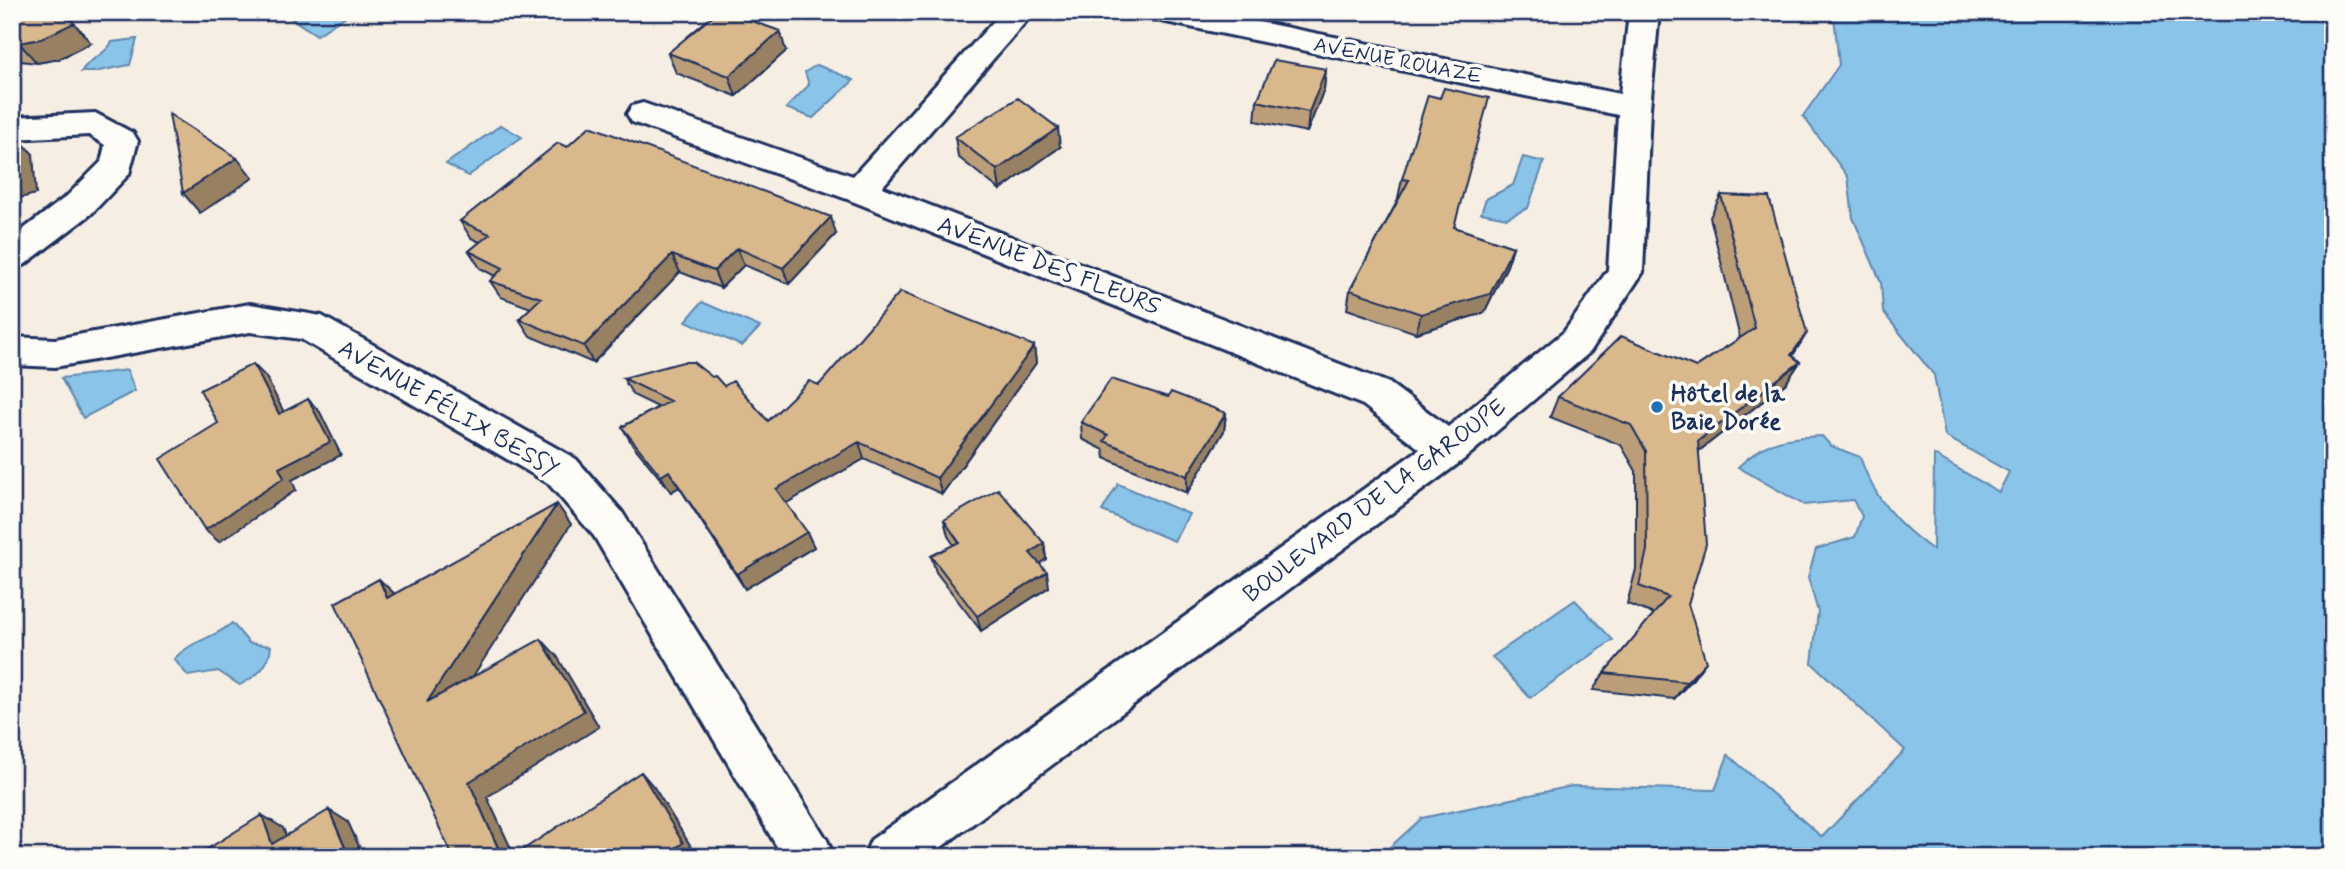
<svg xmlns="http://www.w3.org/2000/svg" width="2345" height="869" font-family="Mynerve,sans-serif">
<rect width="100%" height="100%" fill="#f6eee2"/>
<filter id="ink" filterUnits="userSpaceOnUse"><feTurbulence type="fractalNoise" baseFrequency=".0143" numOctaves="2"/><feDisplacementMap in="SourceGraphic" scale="14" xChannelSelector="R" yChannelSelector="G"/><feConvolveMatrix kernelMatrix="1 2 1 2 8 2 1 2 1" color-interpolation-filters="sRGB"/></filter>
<g filter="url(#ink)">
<path fill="#8ac4e9" stroke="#5e88b1" stroke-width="2" d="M305,12H352L317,35L292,19Z
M1837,12H2333V857H1379L1422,818L1572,786L1715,790L1728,755L1822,837L1905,750L1812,663L1818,612L1808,577L1816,549L1855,537L1862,516L1853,500L1804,505L1738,467C1768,439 1782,438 1822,436L1831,446L1860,457C1874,499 1898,525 1933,550L1934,455L1999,492L2009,472L1945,436L1934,375L1883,312L1881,282L1853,218L1848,177L1803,116L1839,65L1834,16Z
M137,39L130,65L94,72H81C90,57 104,57 112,42Z
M817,65L854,80L813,118L786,108L809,85L805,72Z
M501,125L522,137L468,176L446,164Z
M1523,157L1544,162L1528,208L1507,218L1481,213L1486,199L1513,185Z
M702,302L760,327L742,346L686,321Z
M127,370L135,391L83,418L61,378Z
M1118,484L1189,514L1174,541L1102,511Z
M1575,600L1613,640L1530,698L1492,657Z
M232,623L249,643L271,646C269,667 258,675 240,685L218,671L188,676L174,659C193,639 210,641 232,623Z"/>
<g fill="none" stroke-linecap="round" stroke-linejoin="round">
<g stroke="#1b2f5e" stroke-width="6">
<path id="minor" d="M1002,12H1034L882,187L1389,383L1448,427L1564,332L1608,270L1618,115L1161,21L1150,19L1146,12H1209L1620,94L1629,12H1659L1650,108L1643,272L1590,352L1463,460L928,857H864L871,840L1420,449L1363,405L847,199L632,122L627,114L632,106L643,103L853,176Z
M95,113L133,133L138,141L129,174L91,214L24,265L12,269V238L67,196L101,162L105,145L89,135L12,139V117Z
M250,304L322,316L576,459L622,512L827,840L834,857H783L594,536L548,483L301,339L250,332L55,367L12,365V337L55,339Z"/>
</g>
<use href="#minor" fill="#fdfcf7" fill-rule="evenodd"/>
</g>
<path fill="#bb9e78" stroke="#1b2f5e" stroke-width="2" d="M12,12L91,43L59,59L37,63L12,60Z
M786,51L736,96L676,73L668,53Z
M1326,69L1324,89L1307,132L1255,121L1257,101Z
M1440,98L1454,227L1513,247L1507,266L1484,313L1416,333L1347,309L1350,290L1399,198H1398L1402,179Z
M955,137L1060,147L1000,190L958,157Z
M567,147L836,234L789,284L744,265L721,288L680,272L593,363L530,336L519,319L531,308L501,297L490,281L495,276L480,268L469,251L480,242L471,238L460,221Z
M1721,195L1793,356L1800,362L1786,383L1699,451L1688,604L1693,679L1674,699L1593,690L1604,673L1654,614L1627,604L1636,569V471L1621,445L1550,417L1558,397L1696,367L1740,338L1710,217Z
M1034,346L1036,363L942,494L864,459L786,503L814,547L745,589L679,487L671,492L632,444L622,427L658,407L633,395L623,378L724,386L768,421L819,385Z
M1168,397L1226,413L1224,431L1187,493L1105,458L1104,450L1082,439L1081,422Z
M944,520L1044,543L1046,559L1039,564L1049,587L981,631L936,572L931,556L954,545L948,536Z"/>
<path fill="#988162" stroke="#1b2f5e" stroke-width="2" d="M74,23L91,43L59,59L37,63L19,43Z
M780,31L786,51L736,96L729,76Z
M1326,69L1324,89L1307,132L1309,112Z
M1058,128L1060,147L1000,190L997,170Z
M14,134L33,154L36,194L12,200Z
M237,158L253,178L200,213L183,193Z
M831,217L836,234L789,284L783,268Z
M1513,247L1507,266L1484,313L1416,333L1421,314Z
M737,248L744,265L721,288L714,271Z
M672,255L680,272L593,363L584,346Z
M1807,333L1794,354L1778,376L1791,355Z
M1034,346L1036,363L942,494L937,478Z
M1800,362L1786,383L1686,461L1698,441Z
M253,364L266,377L291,426L279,414Z
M308,399L320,412L341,455L292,480L296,490L219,542L205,530L279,468Z
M1226,413L1224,431L1187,493V476Z
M859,442L864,459L783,505L776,489Z
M669,471L679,487L671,492L661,476Z
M557,504L571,524L446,718L427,702Z
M807,532L814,547L745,589L737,574Z
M1044,543L1046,559L1032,569L1030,553Z
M1047,572L1049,587L981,631L977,616Z
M379,579L398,597L387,598Z
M541,639L557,656L599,727L487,797L515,857H502L469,782Z
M1706,662L1693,679L1674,699L1687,682Z
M641,772L654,787L697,856L696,857H662Z
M329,810L348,822L364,857H349Z
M262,815L283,828L294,856L272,844Z"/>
<path fill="#d9b88c" stroke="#1b2f5e" stroke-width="2" d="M12,12H65L74,23L41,39L19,43H12Z
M717,12H726L780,31L729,76L668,53Z
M1274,60L1326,69L1309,112L1257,101Z
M1444,88L1489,98L1454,227L1513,247L1490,294L1421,314L1350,290L1409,180L1402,179L1428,95L1440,98Z
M1018,98L1058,128L997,170L955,137Z
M169,114L237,158L183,193Z
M590,126L831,217L783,268L737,248L714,271L672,255L584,346L519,319L541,298L490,281L503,268L469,251L490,234L460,221L558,143L567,147Z
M12,134H14L17,174L12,175Z
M1721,195L1769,197L1807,333L1791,355L1800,362L1698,441L1706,544L1688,604L1706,662L1687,682L1604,673L1668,597L1639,586L1647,550L1646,451L1631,425L1558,397L1621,336L1696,367L1755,328Z
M900,292L1034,346L937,478L859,442L776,489L807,532L737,574L669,471L661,476L622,427L670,401L623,378L683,362H693L712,377L715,376L724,386L733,381L768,421L809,381L819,385Z
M253,364L279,414L308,399L330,442L279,468L284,478L205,530L160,459L218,423L200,390Z
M1111,379L1168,397L1171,392L1226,413L1187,476L1104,441L1108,435L1081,422Z
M998,489L1044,543L1030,553L1047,572L977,616L931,556L959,542L944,520Z
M557,504L427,702L541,639L584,711L469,782L502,857H453L335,603L379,579L387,598Z
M641,772L683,843L662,857H512Z
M329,810L349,857H202L201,853L262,815L272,844Z"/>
</g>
<circle fill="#1f6fb2" stroke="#fdfcf7" stroke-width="2.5" cx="1657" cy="407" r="7"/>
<g text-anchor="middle" stroke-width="7" stroke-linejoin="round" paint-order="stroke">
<g font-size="21" fill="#1b2f5e" stroke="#fdfcf7">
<text transform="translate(1398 60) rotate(11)" y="7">AVENUE ROUAZE</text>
</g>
<g font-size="24" fill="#1b2f5e" stroke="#fdfcf7">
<text transform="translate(1049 265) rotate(21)" y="8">AVENUE DES FLEURS</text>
<text transform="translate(449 408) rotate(30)" y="8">AVENUE FÉLIX BESSY</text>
<text transform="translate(1374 500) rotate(-37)" y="8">BOULEVARD DE LA GAROUPE</text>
</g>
<g font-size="24" font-weight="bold" fill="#1b2f5e" stroke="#fdfcf7" text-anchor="start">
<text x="1671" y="401">Hôtel de la<tspan x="1671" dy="28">Baie Dorée</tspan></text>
</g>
</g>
<rect width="2345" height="869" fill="none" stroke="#fdfcf7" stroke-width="42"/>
<rect x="21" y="21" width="2303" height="827" fill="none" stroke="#1b2f5e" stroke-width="2.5" filter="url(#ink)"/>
</svg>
